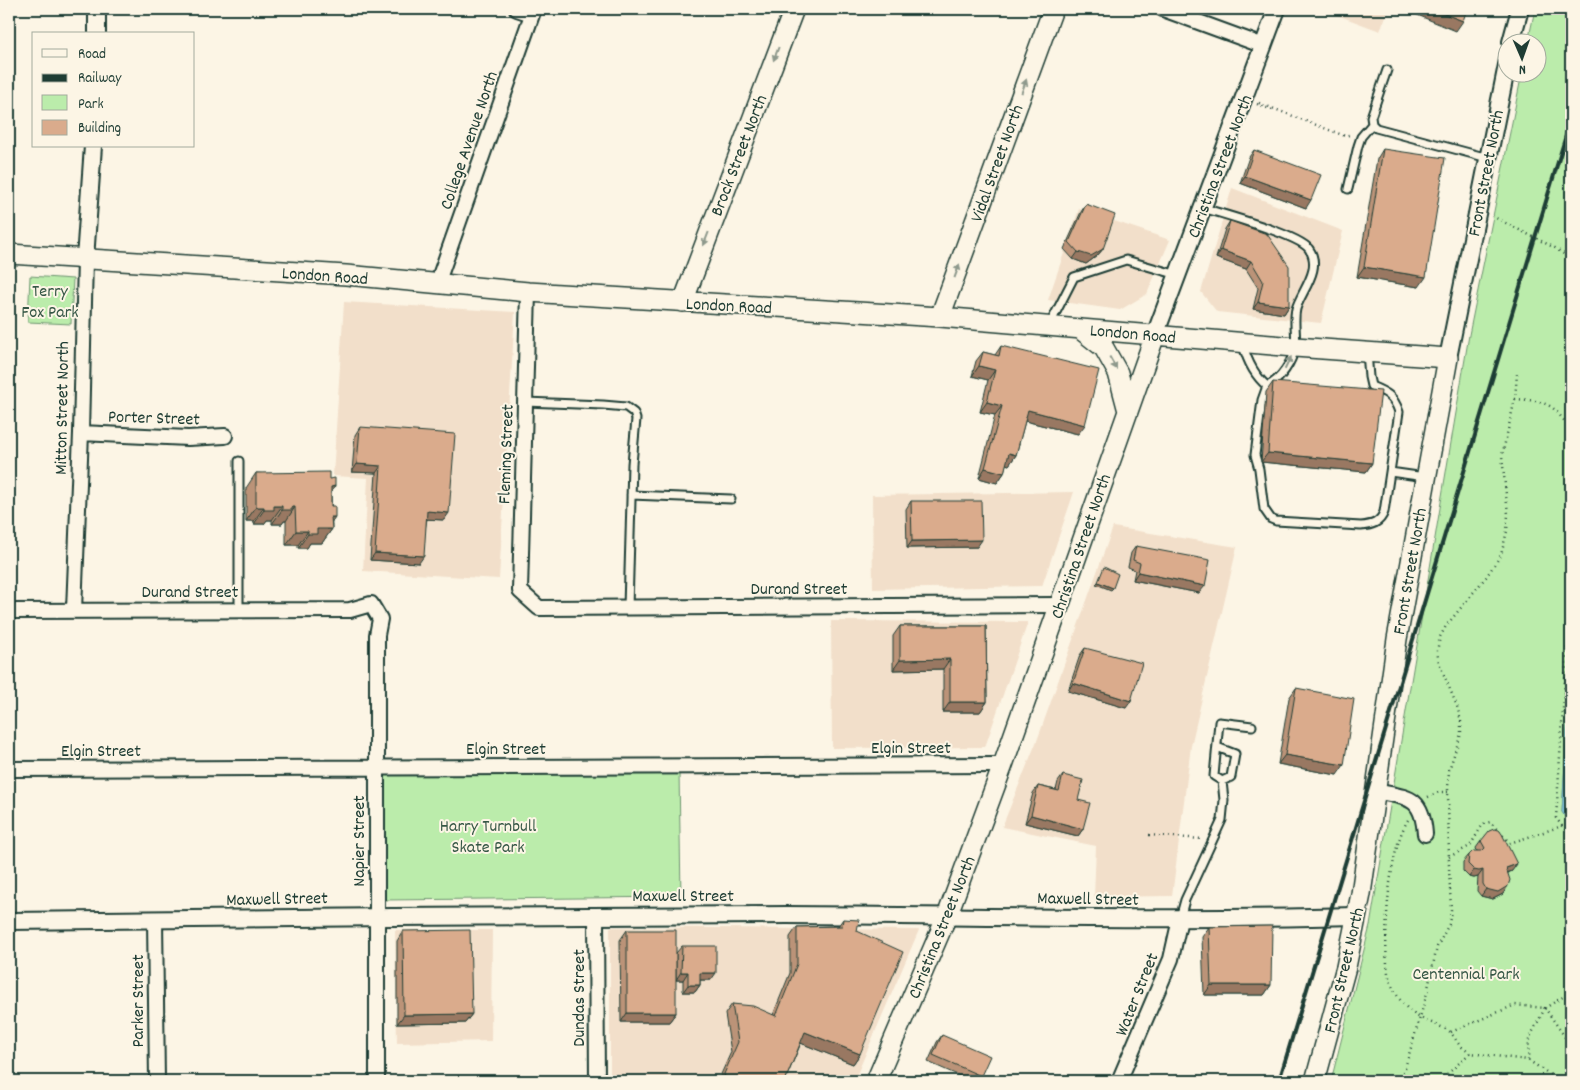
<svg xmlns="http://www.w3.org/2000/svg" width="1580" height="1090" font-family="Dekko,sans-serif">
<rect width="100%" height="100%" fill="#fcf5e5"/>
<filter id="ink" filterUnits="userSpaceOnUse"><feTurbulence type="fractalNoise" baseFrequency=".02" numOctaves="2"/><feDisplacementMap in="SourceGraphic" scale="10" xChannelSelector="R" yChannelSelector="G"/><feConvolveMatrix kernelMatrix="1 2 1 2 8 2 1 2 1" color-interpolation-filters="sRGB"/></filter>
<g filter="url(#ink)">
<path fill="#f2dfca" d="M1321,9H1389L1380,31Z
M1232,188L1343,231L1321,323L1217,312L1201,292Z
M1079,209L1170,240L1147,294L1120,310L1048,300Z
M344,302L515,312L499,579L363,571L368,478L333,476Z
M1074,492L1042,586L873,589L872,495Z
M1113,527L1237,547L1191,746L1172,896L1094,897L1096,846L1002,827L1038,738Z
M831,621L1028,622L985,747L832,748Z
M610,927L919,930L854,1081H610Z
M395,930H492L491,1041L397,1043Z"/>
<path fill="#bbecab" stroke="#6d9470" d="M1535,9H1571V668L1562,812L1571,825V1081H1331L1370,926L1469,335L1522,73L1538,72V42H1528Z
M30,276L73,279L71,324L28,322Z
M385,772H679L681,897L385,900Z"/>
<path fill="#8cd3ee" stroke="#6097a4" d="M1571,668V825L1562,812Z"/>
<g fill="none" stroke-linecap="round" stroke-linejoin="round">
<g stroke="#1f3d34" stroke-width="11">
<path id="service" d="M1387,70L1371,117L1372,124L1376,128L1488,158
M1348,189L1358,146L1361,137L1372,124
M1203,208C1223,214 1299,235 1309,249C1323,269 1301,291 1296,309C1293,321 1297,335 1295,347C1292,362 1281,380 1267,386C1255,376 1247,360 1243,345
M1050,324L1074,277L1126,260L1178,275
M1267,386L1262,400L1255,455L1259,469L1264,509L1271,519L1276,521L1361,526C1372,525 1380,523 1384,512L1399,412C1394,396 1386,392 1371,386L1369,377L1367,352
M525,402L603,405L626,407L634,413L636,419L632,464L628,608
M239,461V610
M1390,472L1425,477
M631,495L731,499
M1217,747L1235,754L1231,777L1222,781
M1180,918L1185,900L1222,820L1224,800L1222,781L1214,776L1219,722L1252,726"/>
</g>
<g stroke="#1f3d34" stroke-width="18">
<path id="minor" d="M517,9L532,14
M1163,9L1264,46
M437,284L534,9
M528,292L520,591L539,608L1059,605
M81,433L188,438L225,436
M74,610L81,433L85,259
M9,611L350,610L371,604L380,619L377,635V1081
M9,769L1003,765
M1375,791C1408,798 1422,795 1425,834
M596,915L597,1081
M155,919L157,1081
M1119,1081L1171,959L1180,919"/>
</g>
<g stroke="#1f3d34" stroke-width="20">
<path id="tertiary" d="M97,34V9
M1511,42L1520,9
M85,259L93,146
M1155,335L1277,9
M1448,358L1508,60
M9,921C268,918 528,915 787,915C977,916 1167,921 1356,916"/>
</g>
<g stroke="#1f3d34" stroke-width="22">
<path id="secondary" d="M9,254L346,275L528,292L940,317L1295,347L1448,358L1397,639L1361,894L1346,967L1315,1081
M683,302L794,9
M940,317L1053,9
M1080,329L1104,348L1118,373L1128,411
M876,1081L947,916L1003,765L1155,335"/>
</g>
<path stroke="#1f3d34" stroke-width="2.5" stroke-dasharray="1 4" stroke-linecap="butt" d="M1259,103L1345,136L1352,134
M1257,104L1275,111
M1492,216L1555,248L1571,259
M1515,399C1528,400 1543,400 1554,409C1560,414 1563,422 1571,425
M1571,645L1567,647L1556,818L1571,838
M1428,797L1439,792H1448
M1408,820C1388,851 1383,937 1388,973C1390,983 1395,993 1401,1001C1416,1021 1430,1020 1449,1031C1453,1034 1455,1039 1458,1043C1461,1047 1466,1050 1470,1053
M1149,835L1202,839
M1449,857L1470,846L1483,824L1490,822L1510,843L1562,826
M1571,992L1545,1008L1571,1046
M1451,1032L1515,1005L1545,1008L1529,1039L1528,1060
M1398,1081L1405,1068L1426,997L1437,947L1449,924L1451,910L1449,869L1448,789L1449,770L1461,734V721L1457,706L1439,663L1437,651L1440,637L1446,626L1486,577L1501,555L1507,531L1508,514L1502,456L1515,399L1517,374
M1440,1081L1470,1053L1528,1060L1560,1081"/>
<use href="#service" stroke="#fcf5e5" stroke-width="7"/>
<use href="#minor" stroke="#fcf5e5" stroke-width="14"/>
<use href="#tertiary" stroke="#fcf5e5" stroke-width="16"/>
<use href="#secondary" stroke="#fcf5e5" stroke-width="19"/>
<path stroke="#1f3d34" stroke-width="4" d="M1279,1081L1571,119"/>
</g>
<path fill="#bb9378" stroke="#1f3d34" d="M1383,149L1419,287L1357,277L1377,159Z
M1254,150L1306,208L1240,183L1249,157Z
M1086,204L1103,249L1097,256L1086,264L1073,259L1064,249L1081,212Z
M1230,221L1289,306L1284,314L1253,309L1258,288L1246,269L1216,258L1225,229Z
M1001,346L1078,434L1025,421L1016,455L1009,465L1006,464L1004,473L997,483L979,478L995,415L980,412L988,380L972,376L976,361L983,352L995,355Z
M1273,382L1372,463L1366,472L1261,462L1266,392Z
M360,427L444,520L427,519L419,563L370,560L376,473L352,472L355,435Z
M256,473L329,479L331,492L332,529L322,543H310L307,548H298V545H286V521H284L282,524H272V520H267L264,524H254V521H246V488Z
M911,501L977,547L907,548L906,509Z
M1136,546L1199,593L1133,580L1135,570L1128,567L1131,553Z
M900,626H986L987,702L980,712H943V669L893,670V636Z
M1085,648L1126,708L1068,691L1080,655Z
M1296,688L1337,775L1278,764L1289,698Z
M1063,775L1078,800L1083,829L1078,836L1025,823L1033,793L1038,786L1056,790L1058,782Z
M1481,841L1512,871L1508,873L1503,894L1493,899L1481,896L1477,891L1478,877L1474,878L1469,877L1463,871V862L1469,855L1477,851L1476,848Z
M843,919L857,931L860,1054L853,1064L801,1043L785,1081H718L731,1052L725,1014L732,1004L773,1015L790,973V937L797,927L838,926Z
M1209,927L1271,985L1264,995H1204L1202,937Z
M627,930L676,1013L669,1022H621L620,940Z
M403,931L472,1014L465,1023L397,1024V941Z
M682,946L711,980H700V985L695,992H683V980H676V953Z
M942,1035L981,1076L977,1081H971L928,1062L937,1042Z"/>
<path fill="#997862" stroke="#1f3d34" d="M1403,9H1432L1463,21L1456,31Z
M1245,176L1311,200L1306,208L1240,183Z
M1103,249L1097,256L1086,264L1073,259L1078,252Z
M1221,250L1251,261L1246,269L1216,258Z
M1364,267L1426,277L1419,287L1357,277Z
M1258,302L1289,306L1284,314L1253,309Z
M979,366L995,370L988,380L972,376Z
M987,402L1002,406L995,415L980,412Z
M1028,410L1085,425L1078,434L1021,420Z
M1009,453L1016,455L1009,465L1002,463Z
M1268,453L1372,463L1366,472L1261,462Z
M357,464L381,466L376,473L352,472Z
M985,468L1004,473L997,483L979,478Z
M335,486L325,501L331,487Z
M274,506H282L272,520H267L264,524H254L264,510Z
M256,507H264L254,521H246Z
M292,507H295L286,521H284L282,524H272L282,510Z
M427,511L449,513L444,520L422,519Z
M331,517H335L327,529H332L322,543H310L307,548H298L308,534L317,529Z
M296,531H308L298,545H286Z
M982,540L977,547L907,548L912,541Z
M375,553L424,556L419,563L370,560Z
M1138,572L1205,586L1199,593L1133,580Z
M1098,582L1113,588L1111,590L1096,584Z
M950,659L943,669L893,670L900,660Z
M1073,683L1131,701L1126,708L1068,691Z
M950,702H987L980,712H943Z
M1285,755L1344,765L1337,775L1278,764Z
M1031,815L1083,829L1078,836L1025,823Z
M1517,864L1512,871L1501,875L1506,868Z
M1474,870H1483L1478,877L1474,878L1469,877Z
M1508,886L1503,894L1493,899L1481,896L1486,889Z
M681,972H688L683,980H676Z
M700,973H716L711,980H695Z
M688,985H700L695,992H683Z
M1211,985H1271L1264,995H1204Z
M627,1013H676L669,1022H621Z
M472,1014L465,1023L397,1024L404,1015Z
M805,1032L860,1054L853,1064L798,1042Z"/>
<path fill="#daab8c" stroke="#1f3d34" d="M1432,9H1467L1463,21Z
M1383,149L1445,158L1426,277L1364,267Z
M1254,150L1321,175L1311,200L1245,176Z
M1086,204L1115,215L1103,249L1091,256L1078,252L1069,242Z
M1230,221L1267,234L1289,266V306L1258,302L1263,281L1251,261L1221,250Z
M1001,346L1099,370L1085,425L1028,410L1016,455L1009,453L1004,473L985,468L1002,406L987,402L995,370L979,366L983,352L999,356Z
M1273,382L1381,391L1372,463L1268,453Z
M360,427L455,434L449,513L427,511L424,556L375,553L381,466L357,464Z
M329,472V479L335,478V486L331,487V506H335V517H331L332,529H317V534H308V531H296L295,507H292V510H282V506H274V510H264V507H256V473Z
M911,501H981L982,540L912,541Z
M1136,546L1210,560L1205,586L1138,572L1140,563L1133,560Z
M1104,567L1118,574L1113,588L1098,582Z
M900,626H986L987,702H950V659L900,660Z
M1085,648L1142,663L1131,701L1073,683Z
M1296,688L1354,699L1344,765L1285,755Z
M1063,775L1083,780L1078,800L1090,803L1083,829L1031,815L1038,786L1059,791Z
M1494,829L1499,830L1502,834L1517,864L1506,868L1510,880L1508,886L1498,892L1486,889L1483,884V870L1479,871L1474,870L1468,864L1469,855L1473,851H1482L1485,848L1481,841L1489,831Z
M843,919L859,920L857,931L903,952L860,1054L805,1032L785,1081H727L724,1074L738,1042L732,1004L753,1006L776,1016L797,964V927L842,926Z
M1272,926L1271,985H1211L1209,927Z
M470,930L472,1014L404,1015L403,931Z
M627,930H676V1013H627Z
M682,946H716V973H700V985H688V972H681Z
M942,1035L990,1056L981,1076L933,1055Z"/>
<defs><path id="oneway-solid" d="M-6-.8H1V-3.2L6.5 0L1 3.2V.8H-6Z" transform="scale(1.25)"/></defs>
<g fill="#8e998c">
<use href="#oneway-solid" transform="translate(776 54) rotate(111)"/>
<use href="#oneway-solid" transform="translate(1024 86) rotate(-70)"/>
<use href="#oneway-solid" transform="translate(706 239) rotate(111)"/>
<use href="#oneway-solid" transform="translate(957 271) rotate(-70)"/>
<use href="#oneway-solid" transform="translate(1113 363) rotate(61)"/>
<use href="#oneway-solid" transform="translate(1288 363) rotate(-64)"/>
</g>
</g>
<g text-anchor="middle" stroke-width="4" stroke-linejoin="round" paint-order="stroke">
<g font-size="18" fill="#1f3d34" stroke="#fcf5e5">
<text transform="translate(468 140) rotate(-71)" y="6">College Avenue North</text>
<text transform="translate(738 155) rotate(-69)" y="6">Brock Street North</text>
<text transform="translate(996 163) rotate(-70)" y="6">Vidal Street North</text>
<text transform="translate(1219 166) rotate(-69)" y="6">Christina Street North</text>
<text transform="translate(1485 173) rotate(-79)" y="6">Front Street North</text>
<text transform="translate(325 275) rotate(4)" y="6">London Road</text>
<text transform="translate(729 305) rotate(3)" y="6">London Road</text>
<text transform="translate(1133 333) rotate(5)" y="6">London Road</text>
<text transform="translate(61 408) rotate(-89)" y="6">Mitton Street North</text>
<text transform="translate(154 417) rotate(2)" y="6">Porter Street</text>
<text transform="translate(505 454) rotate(-88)" y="6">Fleming Street</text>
<text transform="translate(1080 546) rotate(-71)" y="6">Christina Street North</text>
<text transform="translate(1409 571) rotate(-80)" y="6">Front Street North</text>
<text x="799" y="594">Durand Street</text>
<text x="190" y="597">Durand Street</text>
<text x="911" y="753">Elgin Street</text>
<text x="506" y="754">Elgin Street</text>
<text x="101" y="756">Elgin Street</text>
<text transform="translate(358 841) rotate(-90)" y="6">Napier Street</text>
<text x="683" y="901">Maxwell Street</text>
<text transform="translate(277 898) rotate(-1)" y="6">Maxwell Street</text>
<text transform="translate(1088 898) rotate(1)" y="6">Maxwell Street</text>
<text transform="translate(941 927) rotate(-68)" y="6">Christina Street North</text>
<text transform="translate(1343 970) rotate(-77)" y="6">Front Street North</text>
<text transform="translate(1136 994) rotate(-68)" y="6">Water Street</text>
<text transform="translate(578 998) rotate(-90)" y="6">Dundas Street</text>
<text transform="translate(137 1001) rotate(-90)" y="6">Parker Street</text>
</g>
<g font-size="18" fill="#365746" stroke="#fcf5e5">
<text x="50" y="296">Terry<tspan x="50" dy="21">Fox Park</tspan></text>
<text x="488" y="831">Harry Turnbull<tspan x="488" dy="21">Skate Park</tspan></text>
<text x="1466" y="979">Centennial Park</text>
</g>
</g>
<rect width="1580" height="1090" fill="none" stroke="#fcf5e5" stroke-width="30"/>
<rect x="15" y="15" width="1550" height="1060" fill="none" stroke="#1f3d34" stroke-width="2" filter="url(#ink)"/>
<rect x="32" y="32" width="162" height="115" fill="#fcf5e5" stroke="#a4ab9e"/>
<rect x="42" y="49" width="25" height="8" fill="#fcf5e5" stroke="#a4ab9e"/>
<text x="78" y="58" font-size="15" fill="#1f3d34">Road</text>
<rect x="42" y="74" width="25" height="8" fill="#1f3d34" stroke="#a4ab9e"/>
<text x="78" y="82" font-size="15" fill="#1f3d34">Railway</text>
<rect x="42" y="95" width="25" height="15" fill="#bbecab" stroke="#a4ab9e"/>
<text x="78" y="108" font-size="15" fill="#1f3d34">Park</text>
<rect x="42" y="120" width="25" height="15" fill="#daab8c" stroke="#a4ab9e"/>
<text x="78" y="132" font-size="15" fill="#1f3d34">Building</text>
<g transform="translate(1522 58) rotate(178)"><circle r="24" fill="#fcf5e5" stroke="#a4ab9e"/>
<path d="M0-4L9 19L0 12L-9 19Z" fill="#1f3d34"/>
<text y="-8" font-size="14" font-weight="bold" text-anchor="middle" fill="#1f3d34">N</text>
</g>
</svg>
